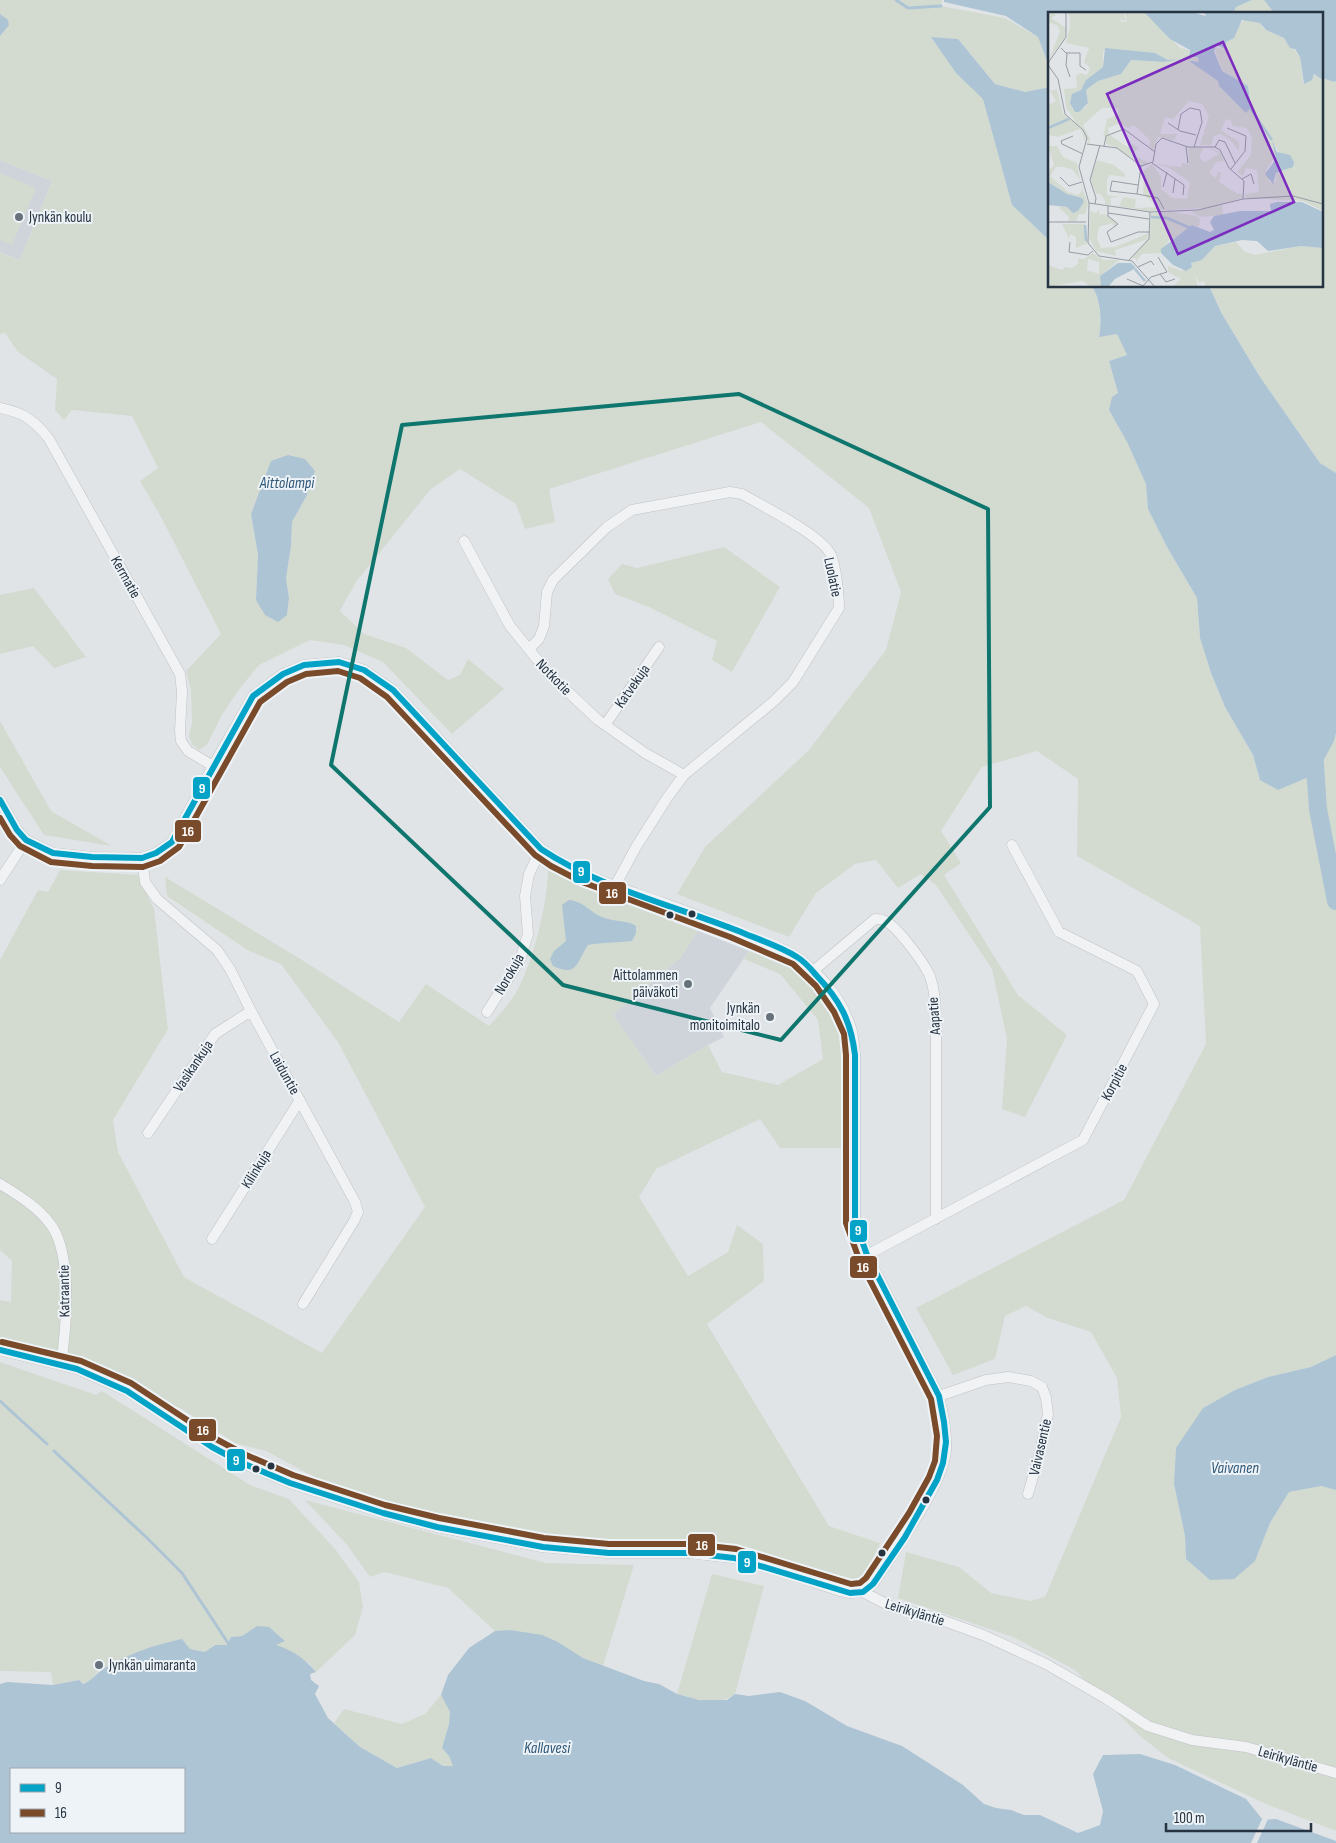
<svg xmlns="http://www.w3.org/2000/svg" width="1336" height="1843" font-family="'Sofia Sans Condensed',sans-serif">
<rect width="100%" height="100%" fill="#e1e4e7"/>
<path fill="#cfd4da" d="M0,160L52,181L20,260L0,252Z
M698,931L749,951L710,1008L724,1037L708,1045L656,1076L613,1015L681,957Z"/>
<path fill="#d3dbd1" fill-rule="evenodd" d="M0,0H942L941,6L1005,18L1038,37L1049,67L1050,87L1025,92L995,84L958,39L931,37L956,73L983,98L1012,205L1050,241V286H1092C1100,300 1102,320 1099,336L1117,334L1127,355L1109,361L1118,394L1109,410L1127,442L1146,484L1148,509L1167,547L1197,598L1200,638L1211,673L1225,707L1253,755L1260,780L1334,741L1336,733V1355L1311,1367L1268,1377L1235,1390L1203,1408L1174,1484L1185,1536L1186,1559L1255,1561L1270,1523L1289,1492L1321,1486L1336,1490V1831L1266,1804L1168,1758L1139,1735L1075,1670L1013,1637L898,1598L906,1552L959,1567L991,1593L1030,1601L1045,1597L1121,1417L1117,1378L1091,1332L1048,1318L1026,1306L1005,1316L995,1359L953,1375L916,1308L1124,1200L1206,1044L1200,926L1077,856L1078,779L1037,751L982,767L941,831L961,863L944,875L1018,995L1067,1035L1025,1117L1002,1109L1007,1039L992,969L936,885L921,874L898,888L876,860L855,864L816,893L789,937L677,894L705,847L808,751L886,650L901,592L869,508L761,422L549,489L555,522L525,529L516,504L460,469L430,490L356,582L340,611L364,634L406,648L448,680L460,675L468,659L504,689L452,734L383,662L344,645L310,640L259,665L240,688L223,713L207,745L199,750L192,744L189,736L192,723L191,690L186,671L221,634L162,519L140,481L158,468L132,416L72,410L64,420L55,410L57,379L18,352L5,333L0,334V252L20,260L52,181L0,160ZM271,461L307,495L292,522L291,546L286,578L289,598L287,615L256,600L258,555L251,514Z
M1252,0H1264L1275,14H1233L1236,7Z
M1322,78L1334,82L1336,81V473L1320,463L1260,377L1222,314L1209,286H1322Z
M0,173L36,188L12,245L0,240Z
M724,547L780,587L732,672L712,660L717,641L649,607L615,594L608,579L622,564L637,568Z
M34,588L86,657L54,668L33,646L0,654V595Z
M0,721L51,811L112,846L44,835L0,767Z
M548,861L673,914V922L698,931L681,957L613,1015L656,1076L708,1045L722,1072L778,1085L823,1059L818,1020L780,974L744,959L752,947L784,959L812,980L830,1008L844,1041V1148H780L760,1119L656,1169L639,1197L688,1276L728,1252L737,1225L763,1244L764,1281L707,1324L829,1526L880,1543L865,1578L850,1583L750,1553L664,1540L638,1543L583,1542L473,1525L335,1488L266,1451L235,1443L182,1409L0,1346V1300L11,1302L12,1261L0,1250V960L38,890L48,892L60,870L138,875L154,909L168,1029L113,1120L118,1152L184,1277L322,1353L425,1207L338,1042L281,964L249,951L167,896L165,877L307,963L399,1022L426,984L489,1026C497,1017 505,1009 512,999C532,970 550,897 548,861Z
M0,1362L96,1395L102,1391L250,1485L289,1499L336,1550L359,1582L363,1607L355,1635L316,1672L309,1663L275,1645L285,1641L257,1626L242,1636L231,1637L227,1645H215L205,1652L190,1649L98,1671L91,1681L83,1684L79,1680L53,1685L51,1672L0,1671Z
M305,1500L546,1563L634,1565L603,1666L583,1658L558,1642L510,1630L495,1631L448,1588L385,1572L370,1577L347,1545Z
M712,1574L764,1586L735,1694C718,1707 695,1699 677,1694Z
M441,1695L450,1712L449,1724L442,1748L449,1756L453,1766H443L431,1758L397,1768L360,1747L334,1723L344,1709L402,1724L425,1714Z"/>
<path fill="#adc4d4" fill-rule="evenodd" d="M944,0H1252L1236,7L1233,14H1050V69L1038,37L1006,16L944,2Z
M1264,0H1336V81L1334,82L1322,78V14H1275Z
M0,14L8,20L9,25L0,36Z
M931,37L958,39L995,84L1025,92L1050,87V241L1012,205L983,99L956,73Z
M1092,286H1209L1222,314L1260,377L1320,463L1336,473V733L1334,741L1316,774L1278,790L1260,780L1253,755L1225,707L1211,673L1200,638L1197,598L1167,547L1148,509L1146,484L1127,442L1109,410L1112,397L1118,393L1109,361L1127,355L1117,334L1099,337C1102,320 1101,301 1092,286Z
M288,455L305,459L315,471L307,495L292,522L291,546L286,578L289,598L287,615L278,622L265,615L256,600L258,555L251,514L271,461Z
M569,900C584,901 591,914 605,918C615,922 627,920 636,926V933L632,941C617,943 602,942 588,945C577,961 578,978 553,966L550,959L554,951L566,941L562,905Z
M1336,1355V1490L1321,1486L1289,1492L1270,1523L1255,1561L1234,1579L1210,1580L1186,1559L1185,1536L1174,1484L1176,1448L1203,1408L1235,1390L1268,1377L1311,1367Z
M257,1626L269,1627L285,1641L276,1645C294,1651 304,1658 316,1672L310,1674L311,1680L319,1686L315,1694L328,1718L360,1747L397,1768L431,1758L443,1766H453L449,1756L442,1748L449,1724L450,1712L441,1695L448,1675L469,1648L495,1631L510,1630L542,1635L558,1642L583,1658L644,1681L659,1684L677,1694L699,1700H727L735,1694L749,1696L780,1692L805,1701L847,1726L902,1746L963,1785L984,1804L996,1808L1011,1810L1024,1815H1040L1078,1833L1100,1825L1103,1811L1093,1774L1103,1755L1140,1754L1175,1765L1246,1799L1263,1820L1276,1819L1336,1841V1843H0V1684L7,1682L53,1685L79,1680L83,1684C92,1681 96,1673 105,1668C133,1652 151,1646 182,1639L190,1649L205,1652L215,1645H227L231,1637L242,1636ZM11,1769H184V1832H11Z"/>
<path fill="#e1e4e7" d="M1263,1817H1269L1257,1843H1251Z"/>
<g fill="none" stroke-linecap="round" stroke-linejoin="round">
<path stroke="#adc4d4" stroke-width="3" d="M896,0L908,8L941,6
M0,1401L47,1444
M54,1451L146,1537L182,1573L228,1643"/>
<path stroke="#adc4d4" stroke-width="18" d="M1314,751L1318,809L1336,901"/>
<g stroke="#bfc2c5" stroke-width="11">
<path id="minor" d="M0,408C24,413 34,420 49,439L180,674L182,692L180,731L181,741L188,751L213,766
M464,541L510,626L548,673L598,720L645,753L684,775
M529,649L539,639L544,626L547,592L553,580L607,527L632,510L730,492L742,494C762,506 822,535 831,555C836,567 839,595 839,608L793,682L773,702L684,775L667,798L636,847L615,886
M605,725L659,647
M0,800L17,830L26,840L53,853L92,857L142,858L156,853L172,842L213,766L253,696L283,674L304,665L339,662L364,670L393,690L541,849C577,876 623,888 666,904C706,918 745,935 784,950C814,965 841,996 851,1028C854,1037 854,1047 855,1055V1221L860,1237L867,1255L939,1396C943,1413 947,1431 946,1449C945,1483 893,1553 873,1584L863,1592
M142,858L145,882L157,899L217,950L230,969L251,1011L355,1202L358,1212L354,1221L303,1304
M0,880L26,840
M813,971L875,919C877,919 882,919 883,920C895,923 922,961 928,972C936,988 935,1009 936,1026V1219
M487,1012L520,960L528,934L525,896L529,874L541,849
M148,1133L215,1034L251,1011
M0,1184C18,1195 38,1207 51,1225C73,1255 66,1330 61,1365
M212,1239L300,1100
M867,1255L1083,1140L1154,1004L1137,971L1059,932L1012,845
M0,1350L77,1369L127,1391L212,1447L240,1462L290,1483L383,1513L437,1527L543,1547L609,1553H690L734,1558L802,1578L840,1591L850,1593L863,1592L892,1607L933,1617L983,1635L1046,1664L1105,1698L1148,1726L1192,1740L1246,1747L1336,1773
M939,1396L986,1380L1008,1377L1031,1381L1042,1387L1046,1398L1048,1414L1040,1452L1028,1494"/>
</g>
<use href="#minor" stroke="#f1f2f3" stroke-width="10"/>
<g stroke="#eef3f7" stroke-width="10">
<path id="bus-1" d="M0,800L17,830L26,840L53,853L92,857L142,858L156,853L172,842L253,696L283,674L304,665L339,662L364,670L393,690L541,849C599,888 676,906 741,932C759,940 780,946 797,957C804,961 811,969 816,975C840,1000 851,1021 855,1055V1221L867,1255L939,1396L944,1422L946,1442L943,1463L937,1480L905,1537L873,1584L863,1592L850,1593L734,1558L690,1553H609L543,1547L437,1527L383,1513L290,1483L240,1462L212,1447L127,1391L77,1369L0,1350"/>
</g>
<g stroke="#eef3f7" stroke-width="10">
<path id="bus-2" d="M0,818L10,835L20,846L51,862L92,866L143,867L160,861L179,847L260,702L287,682L306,674L338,671L360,678L387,697L535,855L551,866L582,882L730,937L793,964L816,986L834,1012L844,1034L846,1055V1223L859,1259L931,1399L937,1436L935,1461L929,1477L909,1513L866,1578L860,1583L851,1584L736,1549L691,1544H609L544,1538L439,1518L385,1505L293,1475L244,1454L216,1439L131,1383L81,1361L2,1342"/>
</g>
<use href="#bus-1" stroke="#02a3c7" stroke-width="6"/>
<use href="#bus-2" stroke="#7a4b2a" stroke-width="6"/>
</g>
<path fill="none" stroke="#0f766e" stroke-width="4" stroke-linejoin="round" d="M739,394L988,509L990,807L781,1040L563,985L331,765L402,425Z"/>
<g fill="#67717b" stroke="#eef3f7" stroke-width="2">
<circle cx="19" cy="217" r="5"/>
<circle cx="688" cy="984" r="5"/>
<circle cx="770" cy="1017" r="5"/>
<circle cx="99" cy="1665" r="5"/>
</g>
<g fill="#263341" stroke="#eef3f7" stroke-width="2">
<circle cx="692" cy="914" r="4.5"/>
<circle cx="670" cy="915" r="4.5"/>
<circle cx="271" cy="1466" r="4.5"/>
<circle cx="256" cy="1469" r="4.5"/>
<circle cx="926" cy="1500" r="4.5"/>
<circle cx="882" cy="1553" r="4.5"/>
</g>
<g text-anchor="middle" stroke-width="4" stroke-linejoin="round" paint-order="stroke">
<g font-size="15" fill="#263341" stroke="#eef3f7" text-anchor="start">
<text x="29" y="222">Jynkän koulu</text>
<text x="678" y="980" text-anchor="end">Aittolammen<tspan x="678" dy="17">päiväkoti</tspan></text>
<text x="760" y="1013" text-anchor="end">Jynkän<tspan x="760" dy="17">monitoimitalo</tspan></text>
<text x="109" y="1670">Jynkän uimaranta</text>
</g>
<g font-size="15" fill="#263341" stroke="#eef3f7">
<text transform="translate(126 577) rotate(61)" y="5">Kermatie</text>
<text transform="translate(833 577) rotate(78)" y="5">Luolatie</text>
<text transform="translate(554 677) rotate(46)" y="5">Notkotie</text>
<text transform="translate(632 686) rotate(-55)" y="5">Katvekuja</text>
<text transform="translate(509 974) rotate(-60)" y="5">Norokuja</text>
<text transform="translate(934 1016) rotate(-94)" y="5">Aapatie</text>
<text transform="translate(193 1066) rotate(-56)" y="5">Vasikankuja</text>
<text transform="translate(285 1073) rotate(61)" y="5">Laiduntie</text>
<text transform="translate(1114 1082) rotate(-62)" y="5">Korpitie</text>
<text transform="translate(256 1169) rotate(-58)" y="5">Kilinkuja</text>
<text transform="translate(64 1291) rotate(-91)" y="5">Katraantie</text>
<text transform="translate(1040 1447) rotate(-77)" y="5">Vaivasentie</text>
<text transform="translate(915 1612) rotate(17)" y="5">Leirikyläntie</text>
<text transform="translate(1288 1759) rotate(16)" y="5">Leirikyläntie</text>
</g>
<g font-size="16" font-style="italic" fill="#2e5778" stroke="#eef3f7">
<text x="287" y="488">Aittolampi</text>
<text x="1235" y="1473">Vaivanen</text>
<text x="547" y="1753">Kallavesi</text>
</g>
</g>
<g transform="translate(1048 12)">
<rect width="275" height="275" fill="#e1e4e7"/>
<path d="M21,0H76L78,9L72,7L74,10H79L77,0H97L132,36L141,38V46L150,45L153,49L144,51L170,69L171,74L197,99L203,92L200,74L174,59L166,35L178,37V30L197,7L212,11L216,17L236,26L252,45L255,72L267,63L275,68V199L255,189L198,186L197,182L211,180L209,158L198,156L195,164L189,160L203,143L204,126L199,116L185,114L182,108L178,107L173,118L191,130V139L182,128L173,122L166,124L163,133H152L161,104L154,92L141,89L125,107L117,105L112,122H129L126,128L110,125L105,139L101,133L102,128L86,113L80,116L72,111L60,116L61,122L55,125L59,107L70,103V96H54L35,113L42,127L41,131L18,95L16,77L29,76L28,64L32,61L39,63L42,56L36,50L41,36L18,31L22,14ZM59,36L76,40L107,41L120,48L133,47L116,50L83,48L73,62L50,69L38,78L40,91L37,96L24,97V82L33,78L38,68L55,55V40ZM224,130L242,156L228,162V169L222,171L218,158L229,142ZM5,1L8,3L3,6L18,16L17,26L1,47L12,20L10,14L0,10V2ZM9,77L15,102L31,114L38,125V131L32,117L10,125L0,123V93L8,89L2,79ZM62,123L79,135L84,132L91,136L83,142L101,151L95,153L67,135L58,132V125ZM0,134H9L15,145L29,151L32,168L25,158L16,155H8L2,164L20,180L30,183L34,178L33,172L40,192L37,202H31L28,209L20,210L21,205L10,195H19L25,201L31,198L34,186L19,182L0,170V159L6,153ZM140,135L155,136L151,146L157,150L171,142L161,135L172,140L176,149L168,150L161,161L168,166L170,160H173L171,170L190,182H195L194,186L159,196L102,199L48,191L57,192V188L51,181L48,182L42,166L49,148L66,153L77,162V165L62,163L59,167V183L72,185L62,186L63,193L71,194L75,185L88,187L87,196L110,195L95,182L96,158L104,152L113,165V177L124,186L139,187L142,170L120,155L107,152L133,155L134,151L141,152ZM174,193L175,203L152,205L143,200ZM51,197L52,206L53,202L59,203L69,212L67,216L64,211L51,215L49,226L53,236L67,235L101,221L98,228L67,238L68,244L48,239L41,226L42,199L48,201ZM121,199L148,204L152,207L151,215L144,213L131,225L121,228L113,241L94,242L89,248L91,253L87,246H83L102,224L103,201ZM14,212H37L40,231L28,236V225L22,222L21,227ZM188,230L196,239L206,243L253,234L275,236V275H158L156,269L151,271L147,262L150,274L124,275L133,267L120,260V254L134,259L144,255L143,251L154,248L167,234ZM45,241L56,248H71L52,264L53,275H43L35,269L0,275V253L14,258L17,255L24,256L30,252V246L36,247ZM40,247L51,250V262L39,258Z" fill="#d3dbd1" fill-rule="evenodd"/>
<path d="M96,0H143L158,4L156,0H275V68L266,62L264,68L256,72L252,45L247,37L242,36L236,26L218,18L212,11L194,8L186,26L178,30V37L168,33L166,39L174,59L200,74L203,95L198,101L171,74L170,69L141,49L151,50L150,45H141L142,38L122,27ZM57,36L107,41L120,48L134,47L116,50L83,48L73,62L50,69L38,78L40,91L31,100H27L22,91L24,82L33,78L38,68L55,55ZM224,128L229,140L242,143L246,150L245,155L228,161L225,172L217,162L228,147ZM0,170L19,182L34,186L36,190L30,199L25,201L19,195L0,193ZM229,190H254L275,200V236L253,234L220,239L209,229L194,228L167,234L154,248L143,251L144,255L138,259L125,253L113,241V237L144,213L162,220L166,218L162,210L166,204L192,199H223L222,192ZM70,251H83L88,256L67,267L60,275H53L52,264Z" fill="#adc4d4"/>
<path fill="none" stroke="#adc4d4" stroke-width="2.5" d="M202,96L224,128M0,116L21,107M103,205L119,206M119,206L142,216M37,213L38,229M87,257L97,269"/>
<path fill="none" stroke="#969da5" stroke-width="1" d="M13,36L19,42L18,53L22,65M18,41H32V54L38,58M0,51L18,25V0M0,53L10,67L17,102L35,118L39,126L31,155L41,191L40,231L51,244L84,249L107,275M120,111L132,119L148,123M179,116L198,124L197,139L183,157M130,118L133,102L142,96L152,98L154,110L146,135M25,124L13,129L14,132L35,142M39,132L69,136L93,154L105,150L108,132L114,126L140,135H167L172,138L181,156L196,169L195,187M56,134L58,124L76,117L107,140M138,135L140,151M167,135L171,128L177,130L187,151M104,151L136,173L135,183M93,154L89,182L110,186L116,197M12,165L21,174L34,170M194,167L203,162L206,172M115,175L119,160M125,181L127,166M89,182L62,179L64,169L90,173M41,191L102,200L150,198L195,187L245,184L275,192M47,192L48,186L42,168L52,133M60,194V204L70,212L59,220L63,230L90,220H102M60,201L101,207M0,210H38M22,230L21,240L40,243L45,239M81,248L101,227L102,200M90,255L103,249L106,253M112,262L118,270L127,267M79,267L95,274M94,275L103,265L119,260L110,245"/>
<path fill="#7b2cbf" fill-opacity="0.15" stroke="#7b2cbf" stroke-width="2.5" d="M175,30L246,190L130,242L59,82Z"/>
<rect width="275" height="275" fill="none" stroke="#263341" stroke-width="2.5"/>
</g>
<g stroke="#eef3f7" stroke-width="2">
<rect x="192" y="776" width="19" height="24" rx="5" fill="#02a3c7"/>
<rect x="174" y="819" width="28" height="24" rx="5" fill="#7a4b2a"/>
<rect x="572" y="860" width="19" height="24" rx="5" fill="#02a3c7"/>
<rect x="598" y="881" width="29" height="24" rx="5" fill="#7a4b2a"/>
<rect x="849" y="1219" width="19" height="24" rx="5" fill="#02a3c7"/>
<rect x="849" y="1255" width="29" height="24" rx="5" fill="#7a4b2a"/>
<rect x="188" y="1418" width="29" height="24" rx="5" fill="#7a4b2a"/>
<rect x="226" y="1448" width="20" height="24" rx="5" fill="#02a3c7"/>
<rect x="687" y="1533" width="29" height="24" rx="5" fill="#7a4b2a"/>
<rect x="737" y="1550" width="20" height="24" rx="5" fill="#02a3c7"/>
</g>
<g font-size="14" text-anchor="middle" font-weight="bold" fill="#fff">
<text x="202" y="793">9</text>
<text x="188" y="836">16</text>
<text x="581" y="876">9</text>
<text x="612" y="898">16</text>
<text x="858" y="1235">9</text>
<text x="863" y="1272">16</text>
<text x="203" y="1435">16</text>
<text x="236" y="1465">9</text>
<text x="702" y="1550">16</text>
<text x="747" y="1567">9</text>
</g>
<rect x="10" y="1768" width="175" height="65" fill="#eef3f7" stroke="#9ea6ae"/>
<rect x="20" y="1784" width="25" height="8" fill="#02a3c7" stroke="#9ea6ae"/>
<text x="55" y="1793" font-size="15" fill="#263341">9</text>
<rect x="20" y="1809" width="25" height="8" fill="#7a4b2a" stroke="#9ea6ae"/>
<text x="55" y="1818" font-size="15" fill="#263341">16</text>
<path d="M1166 1823v8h145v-8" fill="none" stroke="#263341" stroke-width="2.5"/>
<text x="1174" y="1823" font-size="15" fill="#263341" stroke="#eef3f7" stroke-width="4" paint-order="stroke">100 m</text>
</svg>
